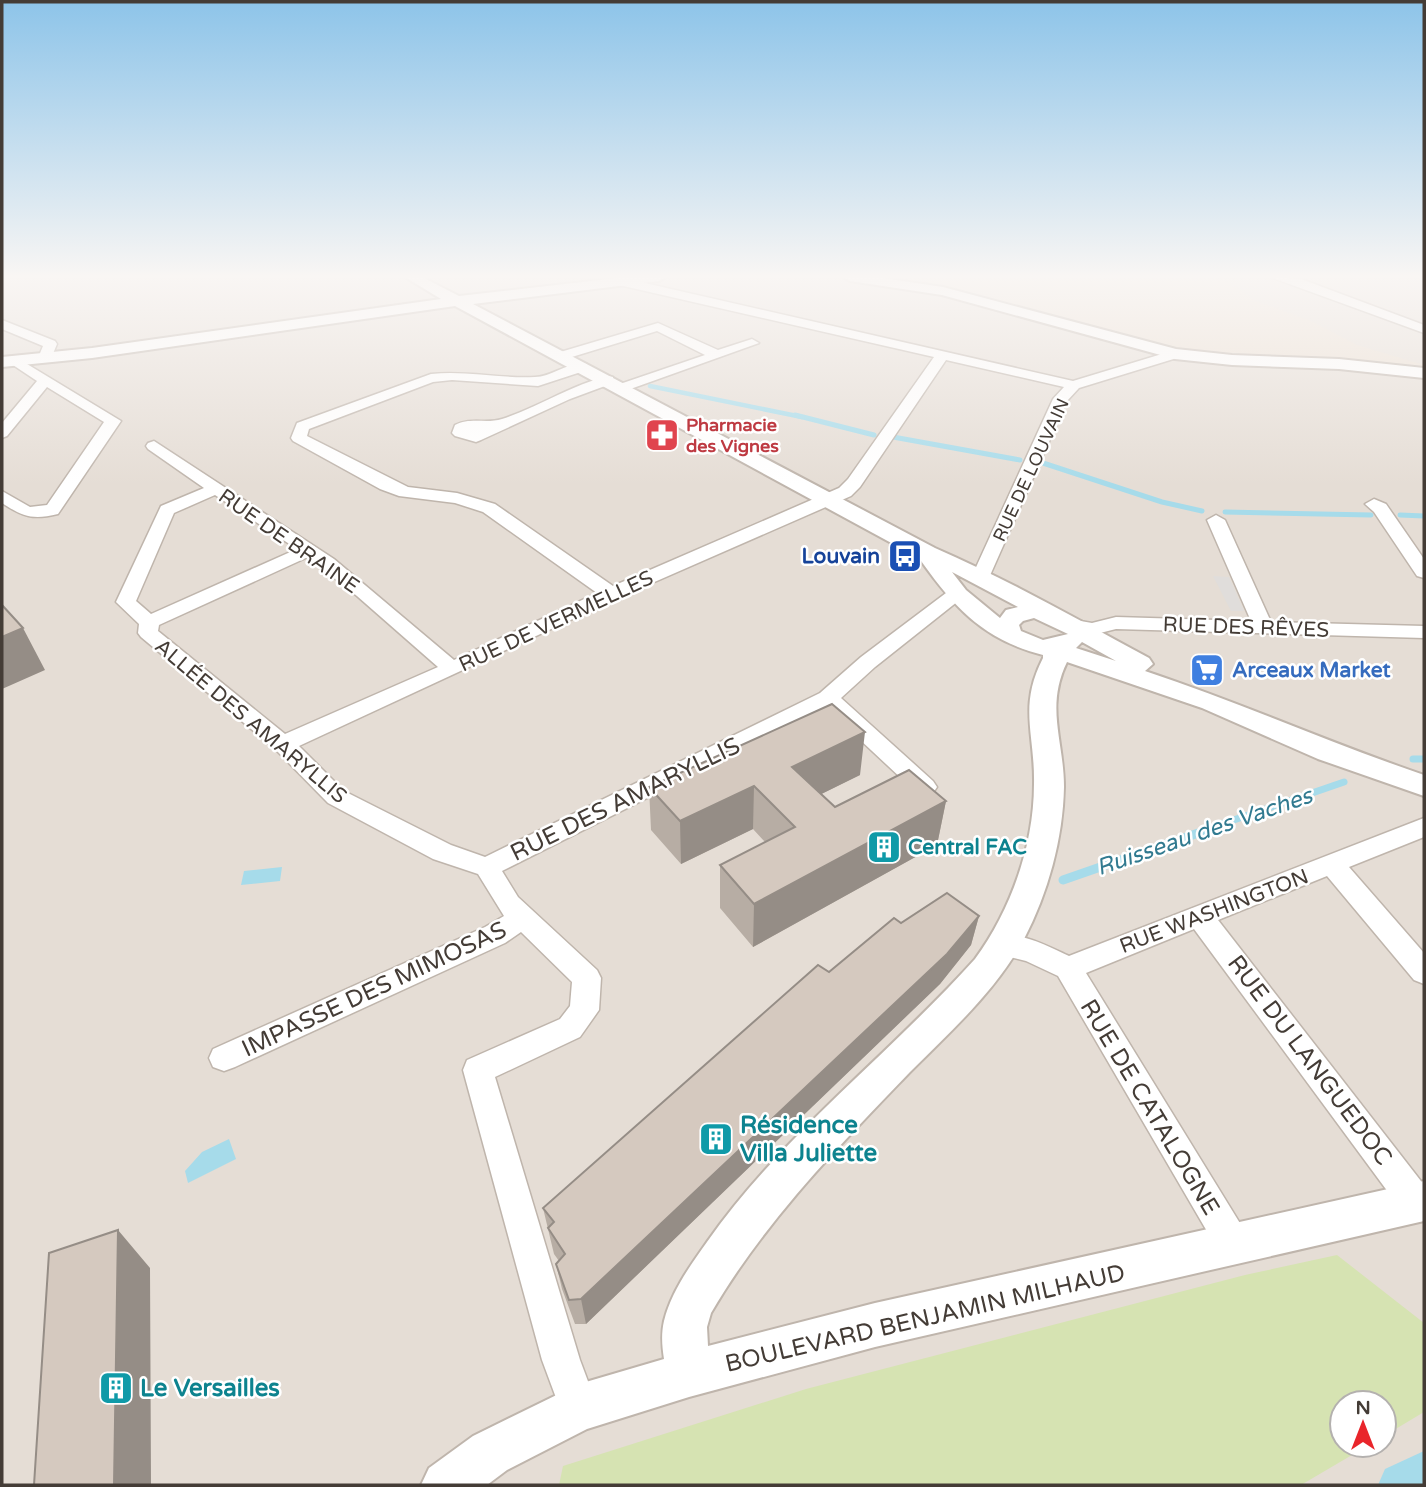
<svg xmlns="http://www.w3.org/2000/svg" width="1426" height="1487" font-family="'Varela Round',sans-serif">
<rect width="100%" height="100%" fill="#f2ece6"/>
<path fill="#e5ddd5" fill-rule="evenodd" d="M2,277H1424V1485H2ZM1342,1403H1384V1445H1342Z"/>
<path fill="#eaded1" d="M874,277H1212L1228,282L1256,301L1311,321L1357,345L1424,365V368L1319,358L1226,355L1155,345L1020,306L936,286Z"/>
<path fill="#d6e3b2" d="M1337,1255L1424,1323V1412L1384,1436V1403H1342V1445H1369L1301,1485H559L563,1466L806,1389L1245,1275Z"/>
<path fill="#e0dddb" d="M1213,576L1229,577L1244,611H1231Z"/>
<path fill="#a6dbea" d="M282,867L280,881L241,885L244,871Z
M229,1139L236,1159L188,1183L185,1171L202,1152Z"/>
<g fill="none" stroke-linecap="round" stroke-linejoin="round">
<path stroke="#a6dbea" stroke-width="4.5" d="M650,386L802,417"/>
<path stroke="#a6dbea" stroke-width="5" d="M795,415L874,435
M893,437L1020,460
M1043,463L1162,502L1202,511
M1225,512L1371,515
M1400,515L1424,516"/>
<path stroke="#a6dbea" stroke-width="7" d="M1413,759H1424
M1225,823L1344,782"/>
<path stroke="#a6dbea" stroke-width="9" d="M1063,880L1230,822"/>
<path fill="#a6dbea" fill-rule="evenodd" d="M1424,1451V1485H1378L1385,1469Z"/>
<g stroke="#bfb5ac" stroke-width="3">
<path id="minor" d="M1270,277L1301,279L1424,325V333Z
M623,278L1073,381L1175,350L1182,354L1180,357L1079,388L1067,401L988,580H974L972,576L1053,399L1064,387L946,360L860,487L851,496L618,598L299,746L344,791L451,845L485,857L820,693L861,657L950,590H964L967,594L875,667L841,698L933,781L937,787L933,793L925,795L917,793L826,708L502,871L518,897L597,970L601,978L599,1010L580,1037L495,1077L580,1360L598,1408L593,1422L579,1427L565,1422L542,1360L463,1070L467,1060L560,1019L570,1006L572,982L521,932L505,943L235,1067L224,1071L213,1067L209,1058L213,1049L485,927L504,916L478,874L433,859L328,803L275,749L141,637L138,633L139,624L116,602L161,506L204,488L148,449L146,446L148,443L154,441L334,559L454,660L597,593L483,512L455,503L399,496L380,489L293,441L291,438L297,423L431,374C466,370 500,379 535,377C552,377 570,360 587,364V370L538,386L452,380L433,382L309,429L307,436L408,487L457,493L495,504L613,586L839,488L848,479L934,357L619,285L617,282ZM215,495L297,549L151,614L136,601L174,513ZM308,557L357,596L438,667L285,734L158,631L159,625Z
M2,320L55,341L57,344L50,361L45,362L38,358L43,346L2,329Z
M658,323L718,350L752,339L759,343L622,392L617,391L615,388L617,385L705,355L657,331L562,360L555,356L557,353Z
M22,356L27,357V364L121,421L58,514C33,520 23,517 2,503V491L30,507L47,505L104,422L47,387L7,436L2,438V423L37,381L13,365L17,357Z
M608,376L613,377V383L570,399L481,440L476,442L455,436L452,433L455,425C470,417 487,424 502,419C539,407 571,385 608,376Z
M1374,499L1386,504L1424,559V578L1417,576L1374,512L1365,504Z
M1216,515L1225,520L1271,622L1424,626V638L1116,629L1092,635L1062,629L1059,625L1062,621L1069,619L1092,623L1116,617L1251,621L1207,520Z
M1424,818V837L1349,867L1424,953V984L1414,980L1327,876L1218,920L1424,1185V1217L1417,1220L1405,1215L1194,929L1086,973L1246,1233L1251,1245L1246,1257L1234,1262L1222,1257L1058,976L1026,961L993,953L989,945L993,937C1017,929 1047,946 1069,956Z"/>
</g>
<g stroke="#bfb5ac" stroke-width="4">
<path id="tertiary" d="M405,277H422L459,296L626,277H666L659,281L473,304L935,548C1009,580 1078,620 1149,658L1153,664L1145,671C1239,702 1330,743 1424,775V796L1318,759L1202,708L1067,662C1045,707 1064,741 1064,787C1063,839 1048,893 1024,939C996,991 951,1031 910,1072C838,1147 764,1222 711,1313L707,1327L708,1346L875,1303L1424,1181V1221L875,1347L689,1397L587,1429L507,1470L487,1485H421L429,1468L473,1436L579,1384L664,1359C662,1346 661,1334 664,1321C671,1292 690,1266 707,1242C782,1135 888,1056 975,959C1011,910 1034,845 1034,784C1035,733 1018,707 1043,658V655C983,640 953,606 919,558L455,306L92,358L2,367V357L92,348L441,299ZM952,572L1018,607L1006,610L1000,618L966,590ZM1034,618L1068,634L1043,640L1021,631L1019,625L1023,621ZM1082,642L1116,661L1076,648Z
M843,277H876L943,287L1176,349L1232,355L1339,359L1424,368V378L1339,369L1232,365L1175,359L942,295L850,281Z"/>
</g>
<use href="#minor" fill="#fff" fill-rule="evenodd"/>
<use href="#tertiary" fill="#fff" fill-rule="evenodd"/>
</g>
<path fill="#b7ada4" d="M860,775L821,794L835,807L946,801L937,845L753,947L720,908V865L765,842L753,829L681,864L651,830L649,787Z
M979,916L971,945L940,984L586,1324H575L562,1289L556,1264L559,1261L554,1254L543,1208L829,972L901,923Z"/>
<path fill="#958d86" d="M23,628L45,670L2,689V637Z
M865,732L860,775L789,810L792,767Z
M754,786L753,829L681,864L680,821Z
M946,801L937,845L753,947L754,904Z
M979,916L971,945L940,984L586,1324L581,1299Z
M118,1230L150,1268L151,1485H114Z"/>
<path fill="#d5c9bf" stroke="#958d86" stroke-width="2" d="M2,605L23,628L2,637Z
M832,704L865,732L792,767L835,807L909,770L946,801L754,904L720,865L795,827L754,786L680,821L649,787Z
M947,893L979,916L947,954L581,1299L569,1300L556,1264L565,1254L548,1228L554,1222L543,1208L818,965L829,972L894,918L901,923Z
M118,1230L114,1485H34L49,1253Z"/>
<linearGradient id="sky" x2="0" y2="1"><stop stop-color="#8dc4e9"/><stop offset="0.57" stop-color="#f9f6f4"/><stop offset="1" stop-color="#f9f6f4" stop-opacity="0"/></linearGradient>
<rect width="1426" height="485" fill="url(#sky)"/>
<defs>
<g id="pharmacy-square" transform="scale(1.75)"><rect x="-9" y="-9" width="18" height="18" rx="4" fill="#e0444e" stroke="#fff"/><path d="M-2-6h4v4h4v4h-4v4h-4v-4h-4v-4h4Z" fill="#fff"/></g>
<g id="bus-square" transform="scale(1.75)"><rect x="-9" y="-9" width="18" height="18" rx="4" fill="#1a4fb4" stroke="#fff"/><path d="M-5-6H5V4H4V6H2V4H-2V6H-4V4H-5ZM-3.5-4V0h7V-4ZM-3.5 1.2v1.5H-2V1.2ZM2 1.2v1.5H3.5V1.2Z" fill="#fff"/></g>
<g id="supermarket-square" transform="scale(1.75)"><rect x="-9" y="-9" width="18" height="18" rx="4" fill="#3f7fe0" stroke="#fff"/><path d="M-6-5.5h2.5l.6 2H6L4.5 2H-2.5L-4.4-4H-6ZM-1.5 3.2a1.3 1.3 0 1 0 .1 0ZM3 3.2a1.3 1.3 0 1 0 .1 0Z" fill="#fff"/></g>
<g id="building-square" transform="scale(1.75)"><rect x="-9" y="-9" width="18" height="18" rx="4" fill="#0f9aa8" stroke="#fff"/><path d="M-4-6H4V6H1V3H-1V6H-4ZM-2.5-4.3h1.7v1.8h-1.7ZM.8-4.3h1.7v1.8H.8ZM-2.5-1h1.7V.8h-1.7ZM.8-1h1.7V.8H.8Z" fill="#fff"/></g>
</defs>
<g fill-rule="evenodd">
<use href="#pharmacy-square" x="662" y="435"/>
<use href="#bus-square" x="905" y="556"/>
<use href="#supermarket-square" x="1207" y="670"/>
<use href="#building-square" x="884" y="847"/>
<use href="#building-square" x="716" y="1139"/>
<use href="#building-square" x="116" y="1388"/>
</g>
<g text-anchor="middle" stroke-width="5" stroke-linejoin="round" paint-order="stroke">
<g font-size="18" font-weight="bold" fill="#be3a42" stroke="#fff" text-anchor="start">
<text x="686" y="431">Pharmacie<tspan x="686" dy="21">des Vignes</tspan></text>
</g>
<g font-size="18" fill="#443c36" stroke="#fff">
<text transform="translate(1031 470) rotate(-65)" y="6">RUE DE LOUVAIN</text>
</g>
<g font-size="21" fill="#443c36" stroke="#fff">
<text transform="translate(289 541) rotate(35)" y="7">RUE DE BRAINE</text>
<text transform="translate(556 621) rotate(-25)" y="7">RUE DE VERMELLES</text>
<text transform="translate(1246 627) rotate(2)" y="7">RUE DES RÊVES</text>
<text transform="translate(251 721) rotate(40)" y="7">ALLÉE DES AMARYLLIS</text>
<text transform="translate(1214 911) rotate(-21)" y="7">RUE WASHINGTON</text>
</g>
<g font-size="21" font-weight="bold" fill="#164399" stroke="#fff" text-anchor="end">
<text x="880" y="563">Louvain</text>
</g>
<g font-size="21" font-weight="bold" fill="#366cbe" stroke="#fff" text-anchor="start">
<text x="1232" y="677">Arceaux Market</text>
</g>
<g font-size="21" font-weight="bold" fill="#0d838f" stroke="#fff" text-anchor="start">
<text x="908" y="854">Central FAC</text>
</g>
<g font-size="23" font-style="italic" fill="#317a90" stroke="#fff">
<text transform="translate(1204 831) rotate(-19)" y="8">Ruisseau des Vaches</text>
</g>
<g font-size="24" fill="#443c36" stroke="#fff">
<text transform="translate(625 799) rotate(-26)" y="8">RUE DES AMARYLLIS</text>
<text transform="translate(374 989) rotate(-25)" y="8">IMPASSE DES MIMOSAS</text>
<text transform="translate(1310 1060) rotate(53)" y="8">RUE DU LANGUEDOC</text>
<text transform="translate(1150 1107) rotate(59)" y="8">RUE DE CATALOGNE</text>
<text transform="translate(925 1318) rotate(-13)" y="8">BOULEVARD BENJAMIN MILHAUD</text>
</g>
<g font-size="24" font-weight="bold" fill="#0d838f" stroke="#fff" text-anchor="start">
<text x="740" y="1133">Résidence<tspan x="740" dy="28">Villa Juliette</tspan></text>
<text x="140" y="1396">Le Versailles</text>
</g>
</g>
<rect width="1426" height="1487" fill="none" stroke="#443c36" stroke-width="7"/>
<g transform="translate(1363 1424)"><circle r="33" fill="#ffffff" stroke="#b4b1af" stroke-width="2"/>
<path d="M0-5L12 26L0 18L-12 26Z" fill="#e9252b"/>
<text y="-10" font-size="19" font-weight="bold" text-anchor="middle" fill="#443c36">N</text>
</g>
</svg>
